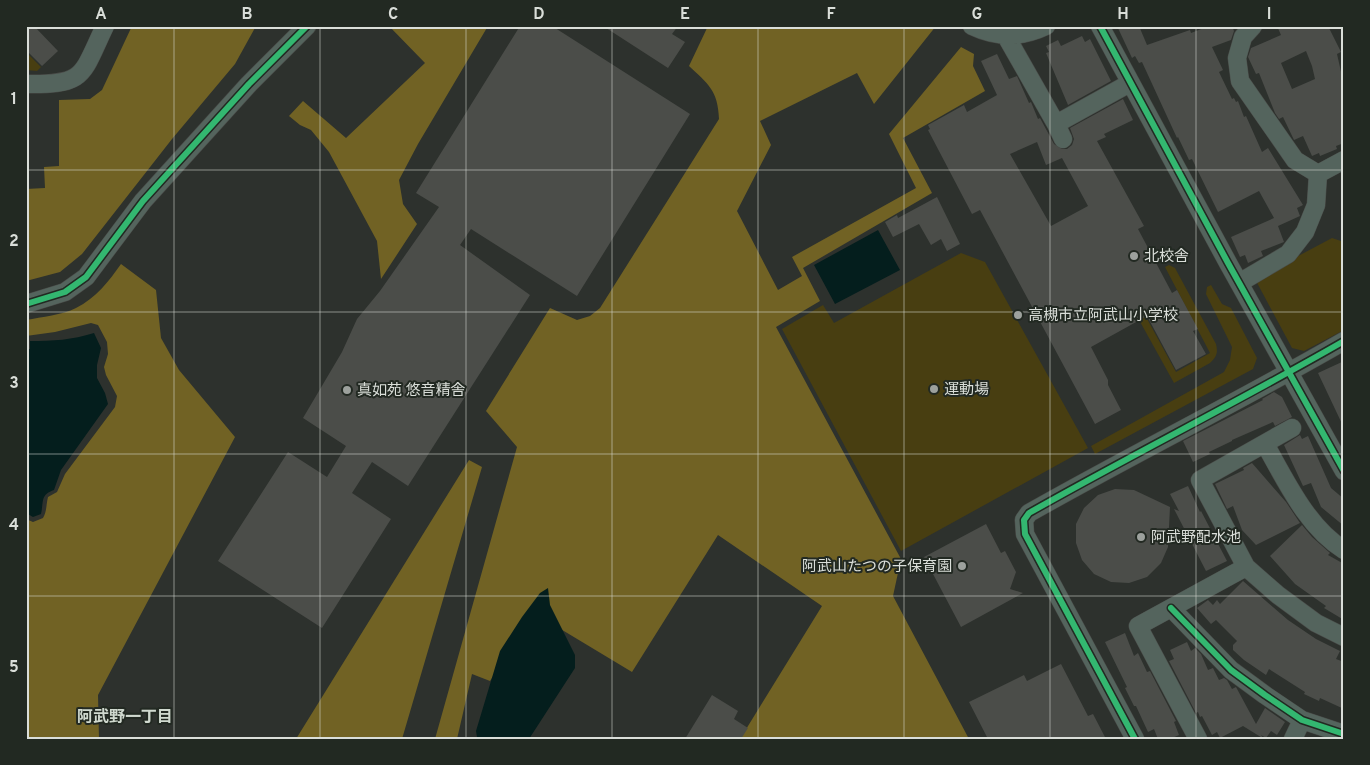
<svg xmlns="http://www.w3.org/2000/svg" width="1370" height="765" font-family="Overpass,'Noto Sans JP',sans-serif">
<rect width="100%" height="100%" fill="#2d312d"/>
<path fill="#483e11" d="M26,52L41,67L37,71L26,70Z
M1332,238L1344,242V330L1304,351L1292,348L1255,279Z
M961,253L985,262L1088,448L901,551L782,329L823,305L834,323Z
M1169,265L1175,268L1216,344C1218,352 1217,357 1210,363L1174,383L1138,318L1145,315L1176,372L1210,353L1165,267Z
M1211,285L1222,304L1231,308L1257,358L1253,369L1095,454L1091,446L1224,372L1230,360L1232,347L1206,294L1207,287Z"/>
<path fill="#716224" d="M132,26H256L235,64L172,139L82,254L60,272L26,281V189L45,188L44,167L59,166V100L90,99L102,90Z
M389,26H488L418,144L399,180L403,204L417,224L381,279L377,241L329,152L311,130L300,125L289,116L303,101L346,138L425,63Z
M708,26H936L874,104L857,73L760,121L771,145L737,211L778,290L802,276L792,257L916,188L889,134L961,47L974,54L973,66L985,91L903,138L932,193L803,268L820,301L776,327L901,559L893,596L969,739H740L822,606L718,535L632,672L534,613L490,681L472,674L457,739H435L517,447L486,411L550,308L577,320L590,316L600,308L719,119C718,90 708,84 689,66Z
M121,264L156,290L161,338L179,370L235,437L98,695L99,739H26V519L33,522L43,518C47,511 46,505 48,497L57,492L65,474L115,407L117,396L106,375L104,367L108,354L107,342L98,325L91,323L55,332L26,336V320C42,317 62,315 76,308C96,298 109,281 121,264Z
M469,460L482,467L402,739H296Z"/>
<path fill="#041e1d" d="M878,230L900,270L835,304L814,265Z
M94,333L101,348L97,365V378L105,393L108,404L61,470L54,490C40,495 44,501 41,514L33,517L26,513V349H30V341C53,341 72,340 94,333Z
M548,588L550,605L575,655V668L529,739H479L477,737L476,731L500,651L522,617L540,593Z"/>
<path fill="#4b4d49" fill-rule="evenodd" d="M26,26H34L58,51L42,66L26,50Z
M520,26H552L690,114L577,296L471,229L460,245L530,295L408,486L372,462L352,493L391,519L322,628L218,561L288,452L327,477L346,446L303,418L342,352L357,319L380,291L439,207L416,193Z
M603,26H678L672,34L685,42L668,68Z
M1117,26H1139L1147,45L1190,30L1191,33L1209,26H1232L1234,31L1231,40L1212,47L1223,70L1219,72L1232,99L1234,98L1236,102L1238,101L1244,117L1246,116L1262,152L1268,148L1303,205L1297,208L1300,216L1278,226L1284,242L1261,251L1263,256L1248,263L1245,255L1240,257L1231,237L1274,218L1259,191L1218,212L1192,159L1189,160L1178,137L1177,138L1142,62L1139,63L1135,56L1132,58Z
M1277,26H1328L1341,52L1337,54L1344,85V143L1336,146L1337,149L1320,156L1319,153L1312,156L1303,136L1294,140L1283,117L1279,119L1275,113L1259,73L1256,74L1248,57L1251,48L1281,35ZM1306,51L1312,66L1315,79L1292,89L1281,63Z
M1082,36L1085,42L1090,39L1111,81L1068,105L1046,53L1049,52L1046,46L1058,40L1061,46Z
M997,54L1009,79L1017,76L1029,103L1031,102L1038,119L1040,118L1054,144L1062,149H1067L1072,145L1074,139L1070,128L1123,99L1133,120L1104,134L1106,137L1097,141L1144,226L1138,229L1172,293L1177,290L1198,329L1193,331L1206,354L1176,370L1147,316L1091,347L1108,380V385L1121,410L1095,424L980,210L972,214L928,130L930,129L928,125L964,105L967,112L997,95L981,61ZM1037,142L1046,165L1062,158L1088,206L1051,226L1010,154Z
M937,197L960,244L947,251L941,239L931,245L919,224L893,237L885,222L897,215L898,218Z
M1344,361V428L1318,373Z
M1274,392L1282,397L1292,417L1275,426L1273,422L1232,440V441L1209,452L1210,454L1193,462L1183,441L1263,400L1262,399Z
M1300,435L1302,439L1308,436L1331,488L1344,499V526L1321,507L1311,483L1303,486L1284,445Z
M1252,463L1286,502L1300,523L1256,545L1242,530L1233,506L1227,509L1215,484L1244,470L1243,468Z
M1188,486L1200,512L1201,511L1227,561L1206,571L1174,509L1179,511L1170,494Z
M1115,489L1134,490L1170,507L1168,547L1161,563L1147,577L1129,583L1111,582L1094,574L1082,560L1076,543V524L1084,508L1098,495Z
M986,524L1001,553L1005,551L1016,572L1010,589L1023,593L961,627L924,557Z
M1302,525L1312,537L1330,553L1328,555L1344,564V620L1324,608L1326,606L1295,584L1270,556Z
M1243,581L1288,620L1316,639L1340,651L1336,659L1344,662V709L1320,698L1319,701L1304,694L1305,692L1269,669L1266,675L1244,660L1233,650V645L1237,641L1216,620L1211,624L1197,608L1208,600L1213,605L1217,600L1220,604Z
M1125,633L1134,656L1138,653L1147,672L1150,671L1176,721L1174,722L1179,735L1170,739H1158L1154,729L1148,732L1136,706H1134L1125,688L1127,687L1105,642Z
M1187,642L1191,651L1195,648L1201,654L1208,670L1213,668L1219,680L1224,678L1227,680L1232,689L1236,687L1256,724L1265,708L1285,722L1277,735L1271,731L1266,738L1261,735L1264,739L1243,726L1220,738L1217,732L1212,735L1202,716L1200,717L1198,712L1196,713L1169,661L1174,659L1170,650Z
M1061,664L1088,716L1093,714L1106,739H988L969,702L1024,675L1027,681Z
M712,695L738,711L734,719L748,728L741,739H685Z"/>
<g fill="none" stroke-linecap="round" stroke-linejoin="round">
<g stroke="#4a4c49" stroke-width="19">
<path id="minor" d="M972,26C997,38 1021,38 1046,26
M1100,26L1228,263L1344,471
M1253,26L1243,37L1237,58L1240,81L1295,160L1318,174
M1006,36L1056,124L1130,83
M26,84C86,85 81,76 105,26
M1056,124L1063,139
M1239,283L1288,254L1305,232L1316,205L1318,174L1344,160
M26,304L65,292L86,277L143,201L249,84L307,26
M1292,428L1200,480L1246,567L1278,595L1316,623L1344,637
M1265,444C1286,481 1307,527 1344,550
M1171,608L1231,670L1265,695L1302,720L1344,734
M1135,739L1025,534L1024,520L1029,513C1133,454 1240,401 1344,341
M1198,739L1138,626L1246,567
M1293,739L1302,720"/>
</g>
<use href="#minor" stroke="#54645d" stroke-width="18"/>
<g stroke="#222922" stroke-width="9">
<path id="cycleway" d="M1100,26L1228,263L1344,471
M26,304L65,292L86,277L143,201L249,84L307,26
M1171,608L1231,670L1265,695L1302,720L1344,734
M1135,739L1025,534L1024,520L1029,513C1133,454 1240,401 1344,341"/>
</g>
<use href="#cycleway" stroke="#33b770" stroke-width="6"/>
</g>
<path fill="none" stroke="#daded9" stroke-width="1" stroke-opacity="0.55" d="M174,26V739M320,26V739M466,26V739M612,26V739M758,26V739M904,26V739M1050,26V739M1196,26V739M26,170H1344M26,312H1344M26,454H1344M26,596H1344"/>
<g fill="#9da19d" stroke="#222922" stroke-width="2">
<circle cx="1134" cy="256" r="5"/>
<circle cx="1018" cy="315" r="5"/>
<circle cx="934" cy="389" r="5"/>
<circle cx="347" cy="390" r="5"/>
<circle cx="1141" cy="537" r="5"/>
<circle cx="962" cy="566" r="5"/>
</g>
<g text-anchor="middle" stroke-width="4" stroke-linejoin="round" paint-order="stroke">
<g font-size="15" fill="#daded9" stroke="#222922" text-anchor="start">
<text x="1144" y="261">北校舎</text>
<text x="1028" y="320">高槻市立阿武山小学校</text>
<text x="944" y="394">運動場</text>
<text x="357" y="395">真如苑 悠音精舎</text>
<text x="1151" y="542">阿武野配水池</text>
<text x="952" y="571" text-anchor="end">阿武山たつの子保育園</text>
</g>
<g font-size="16" font-weight="bold" fill="#d0d9cf" stroke="#222922">
<text x="125" y="722">阿武野一丁目</text>
</g>
</g>
<rect width="1370" height="765" fill="none" stroke="#222922" stroke-width="55"/>
<rect x="28" y="28" width="1314" height="710" fill="none" stroke="#daded9" stroke-width="2"/>
<g font-size="16" text-anchor="middle" font-weight="bold" fill="#daded9">
<text x="101" y="19">A</text>
<text x="247" y="19">B</text>
<text x="393" y="19">C</text>
<text x="539" y="19">D</text>
<text x="685" y="19">E</text>
<text x="831" y="19">F</text>
<text x="977" y="19">G</text>
<text x="1123" y="19">H</text>
<text x="1269" y="19">I</text>
<text x="14" y="104">1</text>
<text x="14" y="246">2</text>
<text x="14" y="388">3</text>
<text x="14" y="530">4</text>
<text x="14" y="672">5</text>
</g>
</svg>
